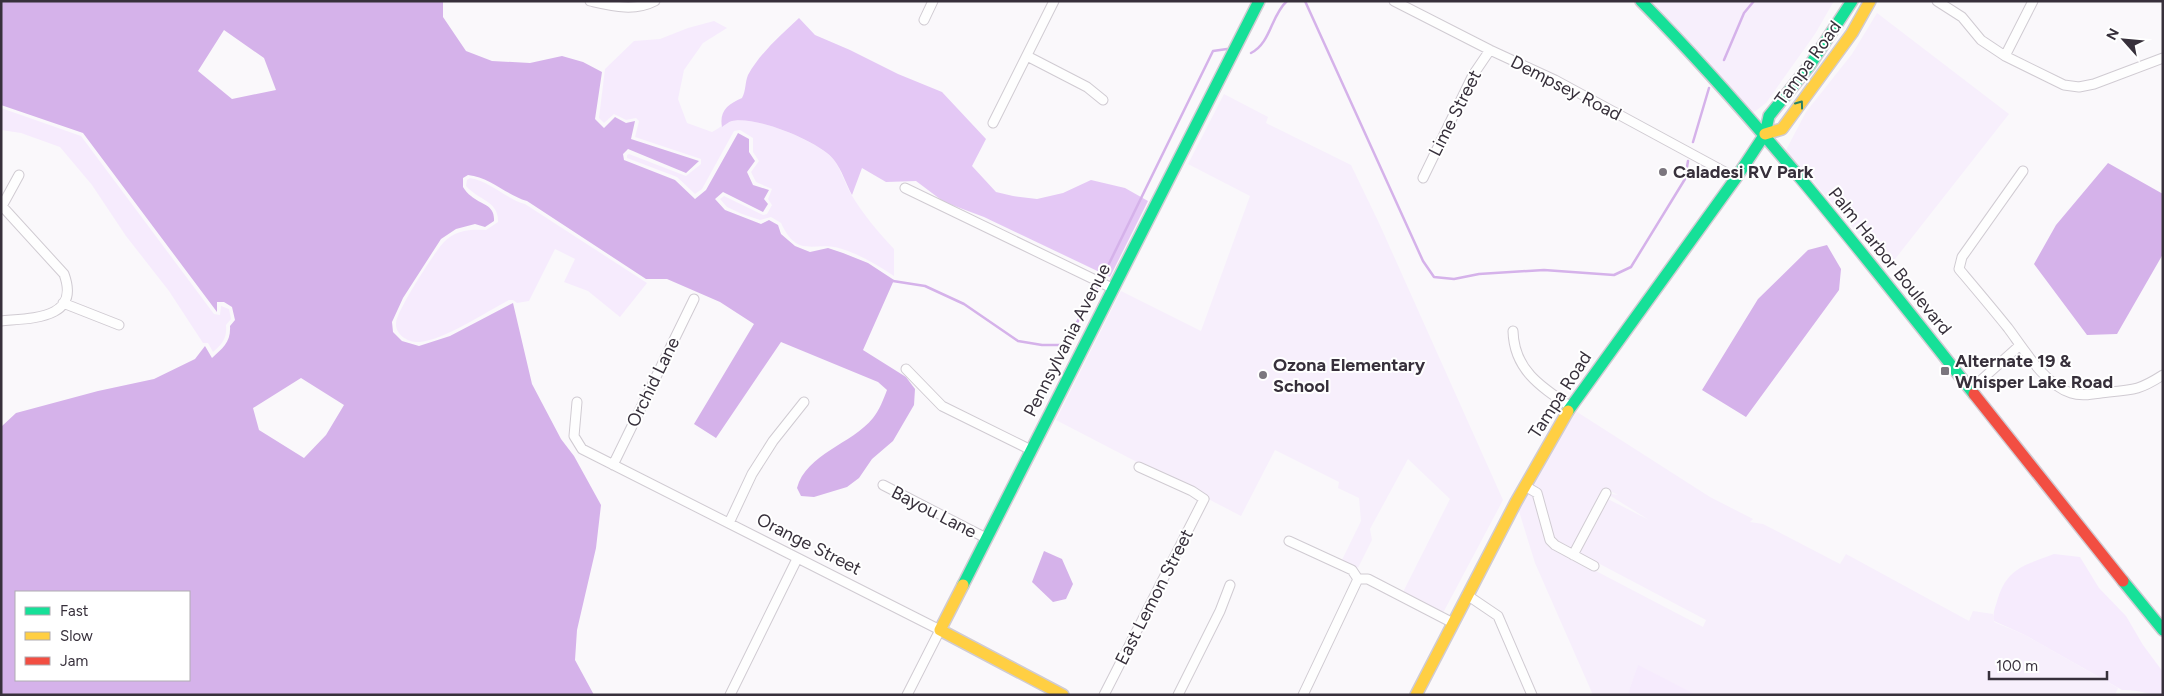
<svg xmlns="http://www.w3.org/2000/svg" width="2164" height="696" font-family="Figtree,sans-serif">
<rect width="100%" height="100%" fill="#faf8fb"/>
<path fill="#f7effc" d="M1650,1H1834L1815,34L1766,103L1753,113Z
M1877,13L2009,114L1888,268L1786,150L1806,112L1852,54Z
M1224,94L1268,117L1266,123L1351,165L1379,223L1503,500L1443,613L1403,592L1450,499L1408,459L1370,529L1372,540L1358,568L1342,560L1361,521L1359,498L1338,488L1339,482L1275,450L1241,516L1056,420L1121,291L1201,331L1250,196L1188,164Z
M1574,410L1710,497L1753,519L1750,522L1763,524L1840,564L1846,554L1969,621L1973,611L1993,614L1994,622L2025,635L2118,688L2115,695H1697L1638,666L1628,693L1631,695H1593L1535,563L1518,508L1527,492L1533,496L1546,540L1575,560L1703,627L1706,620L1579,553L1608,499L1649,520L1606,493L1618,495L1604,488L1571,549L1554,538L1542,492L1531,485Z"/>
<path fill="#f6ebfd" d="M714,21L727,28L703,43L684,70L678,99L687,123L712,132C718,129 726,122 732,121C755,115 820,142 834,160C841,170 845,183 851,194C863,214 878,232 894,249V276C877,265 861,255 842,249C814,240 798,260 781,223L771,217L760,220L742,214L727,207L720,199L724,196L763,215L767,214L772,205L768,199L772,189L756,182L751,172L759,161L753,152V138L740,130L734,131L702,189L695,194L677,177L627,158V155L629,154L686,176L701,164V159L635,137L639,121L636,118L626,120L614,114L604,123L599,118L605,69L634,41L660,39L688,28Z
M1,108L81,136L214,314L220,315L221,306L229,309L231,319L226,325C227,338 223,343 213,352L208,343H203L169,291L126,236L92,185L60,147L21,133L1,130Z
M470,178C490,181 506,199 525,204L647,283L620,317L588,291L564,282L575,259L555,249L529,301L517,303L513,300H509C486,312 444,340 420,342C409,343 395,335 396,323C396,312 435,251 444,242C455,230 471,229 486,230L498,222C499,201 478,200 466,186L467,180Z
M2054,554L2080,557L2099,588L2126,616L2143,645L2163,672V695C2148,695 2137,689 2122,690L2025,635L1994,621C1992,613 1996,606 1998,598C2008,567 2026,565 2054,554Z
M1638,665L1697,695H1631L1628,693Z"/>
<path fill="#e4c8f5" d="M799,18L815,35L850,50L898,74L942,92L986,139L972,166L996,192L1013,196L1037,199L1063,193L1091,180L1125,188L1148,201L1110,277L984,217L944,202L916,181L886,182L862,168L852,195C846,184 842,170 834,160C821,142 754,115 732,121C728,122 725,125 722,127C719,111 728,104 742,98C746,91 745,82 748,75C760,53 781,35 799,18Z"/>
<path fill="#d5b2ea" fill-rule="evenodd" d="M1,1H443V17L466,51L492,61L530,63L562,56L583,62L602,72L595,119L604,128L615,117L626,123L635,121L631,139L699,161L686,173L628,149L623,154L624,160L675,180L695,199L706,190L738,133L749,139V152L755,161L747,172L753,185L769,190L764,199L768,204L763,212L723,192L715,199L725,210L761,224L769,220L778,225L781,234L795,246L810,252L828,248L843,253L868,263L894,280L863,350L906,377L915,389L914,405L893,441L872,459L859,478L847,487L814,497L801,496L797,488C806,454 852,444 873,418C879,411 884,398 887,390L878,382L781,342L716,438L694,424L754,324L720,302L667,279H646L527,201C506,195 490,177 468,175L463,178V187C465,190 468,194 471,196C481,205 495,204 494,221L485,227L475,224L456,229L441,239L403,298L392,322L393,332L402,341L419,346L450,336L513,303L532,384L561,439L574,456L601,505L596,548L577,630L575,660L594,695H1V427L16,413L98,391L154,379L195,359L205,346L212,358C223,348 231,342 230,326L235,320L232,307L224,302H217V312L83,133L1,105ZM224,30L264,58L276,90L232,99L198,71ZM301,378L344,405L326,435L304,458L259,430L253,408ZM16,592H189V680H16Z
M2108,163L2163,194V254L2117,334L2087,335L2034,264L2056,225Z
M1827,245L1841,269L1839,290L1746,417L1702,390L1758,299L1808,250Z
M1044,551L1062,559L1073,584L1066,599L1053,602L1032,582Z"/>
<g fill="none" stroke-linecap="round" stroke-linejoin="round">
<path stroke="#d5b2ea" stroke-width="2.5" d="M1305,1L1423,261L1434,277L1454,279L1479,274L1544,270L1614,275L1631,267L1685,179L1688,161
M1251,53C1271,43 1271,15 1287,1
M1724,60L1744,13L1754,1
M1693,142L1709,88
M1103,276L1213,51L1227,49
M893,281L925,286L964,304L1018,341L1042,345H1064L1097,288"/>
<g stroke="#d0cbd2" stroke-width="11">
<path id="street" d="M590,1C612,6 634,12 655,1
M1394,1L1490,50L1555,80L1736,178
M1937,1L1962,17L1981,40L2005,56L2064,85L2079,87L2094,84L2163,58
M924,20L933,1
M1027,56L1087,87L1103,100
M2005,56L2033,1
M993,123L1054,1
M2023,171L1962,257L1959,269C1975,288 1992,308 2008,328C2023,348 2045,385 2071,393C2083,397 2097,393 2109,392C2135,390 2141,389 2163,375
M1423,178L1473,75L1490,50
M905,188L1112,288
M1,205L64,274C81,320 30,318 1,321
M2,206L19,175
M63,303L119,325
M1513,331C1514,370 1541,387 1571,407
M906,369L942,406L1031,450
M1970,390L2019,346
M577,402L574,436L582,449L940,630L907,695
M613,465L694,299
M883,485L986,538
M1525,486L1537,493L1550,540L1555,545L1594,566
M729,523L752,474L773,441L804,402
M1289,541L1352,570L1358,579
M1573,555L1606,493
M1358,579H1368L1453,623
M1467,595L1498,616L1532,695
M730,695L797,559
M1104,695L1204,499L1192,491L1139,467
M1178,695L1220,611L1230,585
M1303,695L1358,579"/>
</g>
<g stroke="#d0cbd2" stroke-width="14">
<path id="fast" d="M1641,1C1762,124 1867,259 1974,394
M1568,411L1736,178L1765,134L1769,116L1810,65L1852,1
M2123,581L2163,630
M963,585L1259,1"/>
</g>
<g stroke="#d0cbd2" stroke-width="14">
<path id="slow" d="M1765,134L1782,129L1852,33L1870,1
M963,585L940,630L1063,695
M1416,695L1516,502L1568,411"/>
</g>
<g stroke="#d0cbd2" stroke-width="14">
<path id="jam" d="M1974,394L2123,581"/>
</g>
<use href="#street" stroke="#fefefe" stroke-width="9"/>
<use href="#fast" stroke="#16e098" stroke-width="11"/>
<use href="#slow" stroke="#ffcf43" stroke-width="11"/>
<use href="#jam" stroke="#f24e42" stroke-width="11"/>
</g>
<defs><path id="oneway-chevron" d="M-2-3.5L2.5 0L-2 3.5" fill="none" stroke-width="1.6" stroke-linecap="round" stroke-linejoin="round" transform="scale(1.25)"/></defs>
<use stroke="#287f65" href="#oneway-chevron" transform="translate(1800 104) rotate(-54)"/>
<g fill="#7b767e" stroke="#fff" stroke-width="2">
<circle cx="1663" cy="172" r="5"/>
<rect x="1940" y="366" width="10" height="10" rx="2.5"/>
<circle cx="1263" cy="375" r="5"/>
</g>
<g text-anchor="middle" stroke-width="4" stroke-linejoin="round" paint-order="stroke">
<g font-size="18" fill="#37303b" stroke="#fff">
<text transform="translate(1808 63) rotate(-54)" y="6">Tampa Road</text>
<text transform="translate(1566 88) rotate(27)" y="6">Dempsey Road</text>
<text transform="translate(1455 113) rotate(-63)" y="6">Lime Street</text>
<text transform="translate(1890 261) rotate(51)" y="6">Palm Harbor Boulevard</text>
<text transform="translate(1067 340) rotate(-63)" y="6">Pennsylvania Avenue</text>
<text transform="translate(653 382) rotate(-64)" y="6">Orchid Lane</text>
<text transform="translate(1560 395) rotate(-57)" y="6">Tampa Road</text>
<text transform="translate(934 512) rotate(27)" y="6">Bayou Lane</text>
<text transform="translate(809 544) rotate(27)" y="6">Orange Street</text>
<text transform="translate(1154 597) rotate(-63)" y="6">East Lemon Street</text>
</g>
<g font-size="18" font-weight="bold" fill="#37303b" stroke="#fff" text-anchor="start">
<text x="1673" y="178">Caladesi RV Park</text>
<text x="1955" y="367">Alternate 19 &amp;<tspan x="1955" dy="21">Whisper Lake Road</tspan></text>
<text x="1273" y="371">Ozona Elementary<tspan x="1273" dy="21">School</tspan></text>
</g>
</g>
<rect width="2164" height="696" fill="none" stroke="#37303b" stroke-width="5"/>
<rect x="15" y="591" width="175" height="90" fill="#ffffff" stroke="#afacb1"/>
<rect x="25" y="607" width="25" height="8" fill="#16e098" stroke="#afacb1"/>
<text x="60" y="616" font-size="15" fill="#37303b">Fast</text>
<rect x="25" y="632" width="25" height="8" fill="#ffcf43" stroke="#afacb1"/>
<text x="60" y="641" font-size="15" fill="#37303b">Slow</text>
<rect x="25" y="657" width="25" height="8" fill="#f24e42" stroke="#afacb1"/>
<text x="60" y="666" font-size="15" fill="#37303b">Jam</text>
<g transform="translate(2124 40) rotate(297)" stroke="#ffffff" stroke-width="4" paint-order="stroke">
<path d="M0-4L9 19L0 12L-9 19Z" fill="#37303b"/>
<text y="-8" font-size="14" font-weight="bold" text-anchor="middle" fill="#37303b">N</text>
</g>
<path d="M1989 671v8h118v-8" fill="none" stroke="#37303b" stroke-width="2.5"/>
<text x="1996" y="671" font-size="15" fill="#37303b" stroke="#ffffff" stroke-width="4" paint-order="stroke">100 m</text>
</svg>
